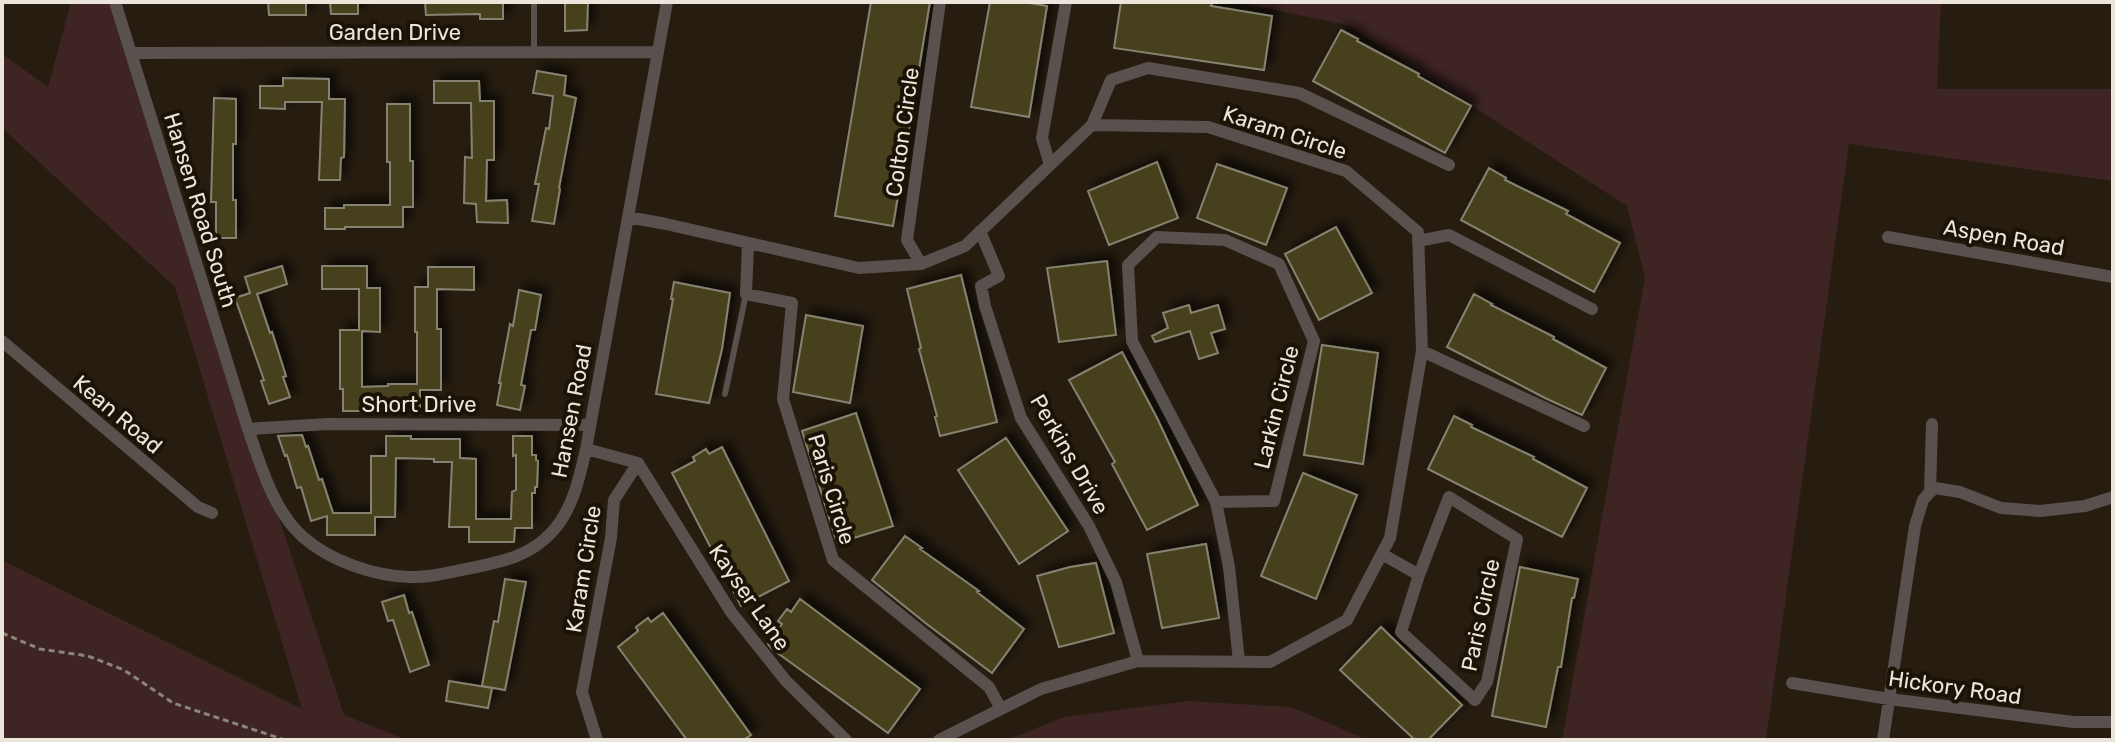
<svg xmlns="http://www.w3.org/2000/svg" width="2115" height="742" font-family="Rubik,sans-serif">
<defs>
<filter id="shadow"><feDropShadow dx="7" dy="-7" stdDeviation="4" flood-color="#0009"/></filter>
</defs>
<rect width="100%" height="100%" fill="#261d10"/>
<path fill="#3e2422" d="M71,2H109L344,715L407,740H2V560L302,709L175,287L2,128V54L48,87Z
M1237,2H1941L1937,89H2113V181L1849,144L1766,740H1562L1645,277L1627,206L1347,25Z
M1189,701L1291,707L1368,740H1007L1064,717Z"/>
<path fill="#47411a" stroke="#858271" stroke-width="2" filter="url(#shadow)" d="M268,2H306V15H269Z
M330,2H358V14H331Z
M425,2H503V19H480V14L426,15Z
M565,2H588L587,30L565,31Z
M871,2H930L893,226L835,216Z
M990,2H1024L1047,6L1029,117L971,107Z
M1121,2H1203L1212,3L1211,6L1272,16L1264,70L1114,48Z
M1341,30L1358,39L1357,41L1419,74L1418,76L1471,106L1445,153L1313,81Z
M537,71L566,76L564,95L576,98L559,188L560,189L554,224L532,221L539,184H535L546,128L549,129L553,96L533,93Z
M283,78L329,79V99H345L344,157L341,158L340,180H319L322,102H285V109L260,108V86H283Z
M434,81H479L480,101H494V160H487L486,201L507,200L508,223L477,222L476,204L464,203L465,157L472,158L471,103H434Z
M214,98L236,99V144H233V200H236V238H216V202H211Z
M387,104H410V161H413V207H403V227H345V229H325V208H344V205H390V162H387Z
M1157,162L1178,218L1109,245L1088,191Z
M1217,164L1287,188L1266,245L1197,218Z
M1489,168L1506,178L1505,180L1568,211L1566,214L1620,243L1594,292L1461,220Z
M1336,227L1372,293L1319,320L1285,254Z
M1107,261L1116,335L1059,342L1047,268Z
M282,266L287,284L257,294L270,333L272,332L286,376L283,377L290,397L269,404L261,381L264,380L235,298L250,293L245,277Z
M322,266H367V288H380V332L362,331V387L388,386V384H417V332H415V287H428V267H474V290L437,289V329H441V390H420V407L366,406V411H343V389H340V330H359V289H322Z
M961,275L997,422L940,436L935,417L937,416L919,349L921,348L907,289Z
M674,282L730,293L722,349L709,403L656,394L673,299H671Z
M519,290L541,295L535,330H531L521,385L525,386L520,410L497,405L501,383H499L510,324L513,326Z
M1474,294L1492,304L1491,305L1554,337L1553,339L1606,368L1582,415L1545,398L1447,347Z
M1189,305L1191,313L1218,305L1225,329L1211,333L1218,353L1199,359L1190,331L1155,342L1152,336L1168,328L1163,313Z
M806,315L863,326L850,403L793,392Z
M1322,345L1378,353L1363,464L1304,455Z
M1122,352L1157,418L1198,505L1147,530L1112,464L1115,462L1069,380Z
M856,413L893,526L837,543L802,431Z
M1454,416L1472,425L1471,427L1534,457L1533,459L1587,488L1562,537L1428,469Z
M302,435L306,447L308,446L319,480L322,479L333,513H371V456H386V436H411V439H460V458L476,459V519H511L512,492L516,490V455L513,456V436H532V455H536V460L538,461L537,487H535V493H532V528H515L514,542H469V527H449L452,462H434V459L396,458L395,517H375V535H327V516L311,521L301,487L297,488L287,455L285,456L278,436Z
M1006,438L1068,531L1019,564L958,470Z
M722,447L789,581L741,606L672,473L695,461L693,457L706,449L709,454Z
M1303,473L1357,495L1316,599L1261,576Z
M905,536L922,548L920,549L979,591L977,592L1024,629L992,673L928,625L872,580Z
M1206,544L1219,618L1162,628L1147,554Z
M1096,563L1114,633L1059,647L1037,576L1070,567Z
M1520,567L1578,579L1574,598H1572L1561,667H1558L1546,727L1492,716Z
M505,579L526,582L505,690L482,686L494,621L498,622Z
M404,595L409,613L412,612L429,665L410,672L393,620L388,621L382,602Z
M800,599L920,689L888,733L772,649L768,644L782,624L778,621L787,609L791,612Z
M663,613L751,735L743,740H687L618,647L638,631L636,627L648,618L651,622Z
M1381,627L1462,705L1428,740H1415L1340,670Z
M449,681L492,688L488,708L446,701Z"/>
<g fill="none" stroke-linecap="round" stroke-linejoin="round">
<path stroke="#8b8479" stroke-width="3" stroke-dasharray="6 4" stroke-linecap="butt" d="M2,633L40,649L88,656L124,670L173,703L285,740"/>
<path stroke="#58514d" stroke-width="6" d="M534,52V2
M725,394L746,294"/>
<path stroke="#58514d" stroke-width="12" d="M115,2L248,429C261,466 273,510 303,537C330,561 374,576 410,577C432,578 454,571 476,567C505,561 531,555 552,532C573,509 579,479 586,449L667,2
M131,53L658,52
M1092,125L1111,80L1148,68L1299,93L1449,165
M1050,165L1042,138L1066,2
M628,217L666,224L859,268L921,264L965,246L1092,125L1208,127L1346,171L1418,232L1422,351L1390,538L1347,620L1270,662L1138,661L1041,689L939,740
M980,231L999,276L981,286L985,306L1021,418L1089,526L1116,582L1138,661
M1888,237L2113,277
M1418,241L1449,235L1592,309
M748,243L746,294L792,303L783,399L833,560L989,687L1001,709
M921,264L907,240L940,2
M2,341L198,507L212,513
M1422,351L1584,426
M248,429L327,424L590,425
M586,449L638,463L614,500L611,538L582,692L597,740
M638,463L731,612L786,681L846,740
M1930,492L1935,488L1960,492L2001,508L2040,511L2085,506L2113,497
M1216,502L1274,501L1314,341L1279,264L1225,240L1157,237L1128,265L1132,341L1216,502L1229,567L1239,661
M1382,554L1419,575L1401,632L1475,700L1487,682L1517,539L1449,497L1419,575
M1792,683L1889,699L2073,722H2113
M1883,740L1915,526L1923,500L1930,492L1932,424"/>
</g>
<g text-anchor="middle" stroke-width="8" stroke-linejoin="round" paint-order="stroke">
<g font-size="22" fill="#ebe5dc" stroke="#1c1307">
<text x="395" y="40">Garden Drive</text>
<text transform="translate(902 132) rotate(-82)" y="8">Colton Circle</text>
<text transform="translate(1285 132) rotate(18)" y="8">Karam Circle</text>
<text transform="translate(201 210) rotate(73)" y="8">Hansen Road South</text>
<text transform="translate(2004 237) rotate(10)" y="8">Aspen Road</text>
<text x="419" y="412">Short Drive</text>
<text transform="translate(1276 407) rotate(-76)" y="8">Larkin Circle</text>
<text transform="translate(571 411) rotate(-79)" y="8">Hansen Road</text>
<text transform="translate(118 414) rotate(40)" y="8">Kean Road</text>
<text transform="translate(1070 454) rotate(60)" y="8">Perkins Drive</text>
<text transform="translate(832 489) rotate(73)" y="8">Paris Circle</text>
<text transform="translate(583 569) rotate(-81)" y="8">Karam Circle</text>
<text transform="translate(750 597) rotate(55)" y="8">Kayser Lane</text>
<text transform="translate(1480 615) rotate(-78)" y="8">Paris Circle</text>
<text transform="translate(1955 687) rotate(8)" y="8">Hickory Road</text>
</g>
</g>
<rect width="2115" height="742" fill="none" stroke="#ebe5dc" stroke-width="8"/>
</svg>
